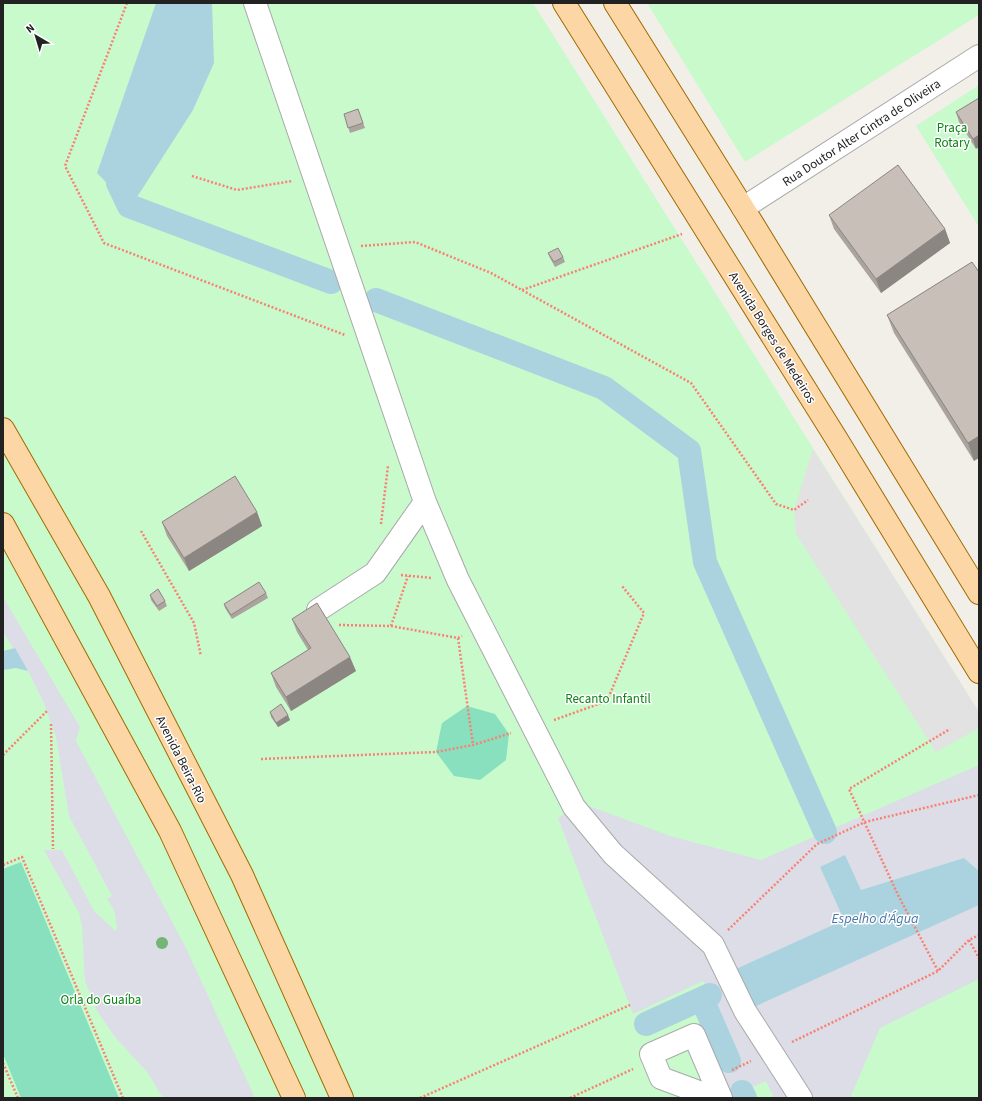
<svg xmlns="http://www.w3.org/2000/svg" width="982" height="1101" font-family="'Source Sans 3',sans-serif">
<rect width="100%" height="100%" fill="#f2efe9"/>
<path fill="#c8facc" d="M3,3H533L979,712V1098H3Z
M647,3H979V15L745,162Z
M979,85V227L916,126Z"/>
<path fill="#88e0be" d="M467,706L495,714L509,734L506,760L480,780L454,776L436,752L442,723Z
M21,862L119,1098H21L3,1054V869Z"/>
<path fill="#e2e2e2" d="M813,449L979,712V728L936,752L796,534L794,510Z"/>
<path fill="#dddde8" d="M3,597L80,727L76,741L186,948L255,1098H163L147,1072L115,1037L97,1011L85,981L82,926L79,913L44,850H62L94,911L116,931L117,927L114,910L107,899L112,896L69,816L56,737L43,701L28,671L3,632Z
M979,765V871L964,858L861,891L845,856L820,867L844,920L915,932L979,905V979L880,1028L850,1098H774L766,1081L728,1098L709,1068L737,1055L703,981L633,1014L558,818L581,803L670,836L761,860Z"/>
<path fill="#aad3df" d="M156,3H212L214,63L193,110L139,194L129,206L97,173Z
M15,648L28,671L16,668L3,670V651Z
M845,855L861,890L964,858L979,871V905L754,1007L736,969L844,920L820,867Z"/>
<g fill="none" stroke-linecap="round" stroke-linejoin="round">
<path stroke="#aad3df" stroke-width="24" d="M121,177L118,183L129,206L331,282
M376,300L604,388L689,451L705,562L825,832
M702,999L729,1061
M646,1024L710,995
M742,1092L745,1098"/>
<g stroke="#a9a9a9" stroke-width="24">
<path id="minor" d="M255,3L425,502L458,580L574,807L613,854L713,945L745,1011L801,1098
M743,208L979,56
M318,610L375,573L425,502
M715,1098L661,1078L651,1054L694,1035L721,1098"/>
</g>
<g stroke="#a06b00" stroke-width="24">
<path id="major" d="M564,3L836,438L979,672
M615,3L743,208L979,593
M3,429L99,596L242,875L342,1098
M3,524L170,831L294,1098"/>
</g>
<path stroke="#fa8072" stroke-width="2.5" stroke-dasharray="2 2" stroke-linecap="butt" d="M127,3L65,166L104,243L345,335
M192,176L237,190L292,181
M361,246L415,242L491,273L691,383L776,504L794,510L808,500
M522,290L682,234
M381,524L388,466
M141,531L194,623L201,656
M401,575L432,578
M339,625L391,626L458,638L462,636
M391,626L408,576
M458,638L473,745
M554,720L607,701L644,613L622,586
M51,724L53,849
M3,755L47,711
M261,759L436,752L473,745L511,733
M3,865L22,857L123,1098
M728,930L817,844L865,822L979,795
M969,940L979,958
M938,971L898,895L849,789L950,729
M792,1042L938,971L969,940L979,935
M3,1063L18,1098
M732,1070L751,1061
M420,1098L630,1005
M570,1098L633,1069"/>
<use href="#minor" stroke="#fff" stroke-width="22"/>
<use href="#major" stroke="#fcd6a4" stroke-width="22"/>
</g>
<circle fill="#74b475" cx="162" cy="943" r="6"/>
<path fill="#aba49e" d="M979,98L976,149L959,122L956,112Z
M358,109L365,128L350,133L344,114Z
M829,215L945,229L950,243L881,293L834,229Z
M548,253L563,257L565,262L555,267L550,258Z
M972,262L974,461L894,333L887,315Z
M257,512L262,526L189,571L167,536L162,522Z
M266,593L268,598L232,619L225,608L224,604Z
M150,595L165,601L167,606L159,611L151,600Z
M292,619L356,671L291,711L276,687L271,673L308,650L297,632Z
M270,712L290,720L278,727L271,717Z"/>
<path fill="#8b8681" d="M979,135V147L976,149L973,139Z
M945,229L950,243L881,293L876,279Z
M979,436V458L974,461L968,443Z
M257,512L262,526L189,571L184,558Z
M350,657L356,671L291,711L286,697Z
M288,715L290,720L278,727L276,723Z"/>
<path fill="#c7bfb8" stroke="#8b8681" d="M979,98V135L973,139L956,112Z
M358,109L363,123L348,128L344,114Z
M898,165L945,229L876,279L829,215Z
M558,248L563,257L554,262L548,253Z
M972,262L979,272V436L968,443L887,315Z
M235,476L257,512L184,558L162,522Z
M259,582L266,593L231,615L224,604Z
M158,589L165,601L157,606L150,595Z
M317,603L350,657L286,697L271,673L311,648L292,619Z
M281,704L288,715L276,723L270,712Z"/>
<g text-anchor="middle" stroke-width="3" stroke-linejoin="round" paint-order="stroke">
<g font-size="13" fill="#0c8416" stroke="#fff">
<text x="952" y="132">Praça<tspan x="952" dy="15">Rotary</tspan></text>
<text x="608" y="703">Recanto Infantil</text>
<text x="101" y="1004">Orla do Guaíba</text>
</g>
<g font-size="13" fill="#222" stroke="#fff">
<text transform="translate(861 132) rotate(-33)" y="5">Rua Doutor Alter Cintra de Oliveira</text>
<text transform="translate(773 337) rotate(58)" y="5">Avenida Borges de Medeiros</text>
<text transform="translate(182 759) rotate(63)" y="5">Avenida Beira-Rio</text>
</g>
<g font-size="14" font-style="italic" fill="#4a7aab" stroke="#fff">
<text x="875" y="923">Espelho d'Água</text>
</g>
</g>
<rect width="982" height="1101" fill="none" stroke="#222222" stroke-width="8"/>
<g transform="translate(36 36) rotate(322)" stroke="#ffffff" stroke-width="3" paint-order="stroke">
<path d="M0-3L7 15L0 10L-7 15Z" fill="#222222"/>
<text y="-6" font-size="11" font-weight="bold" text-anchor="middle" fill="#222222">N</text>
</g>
</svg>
